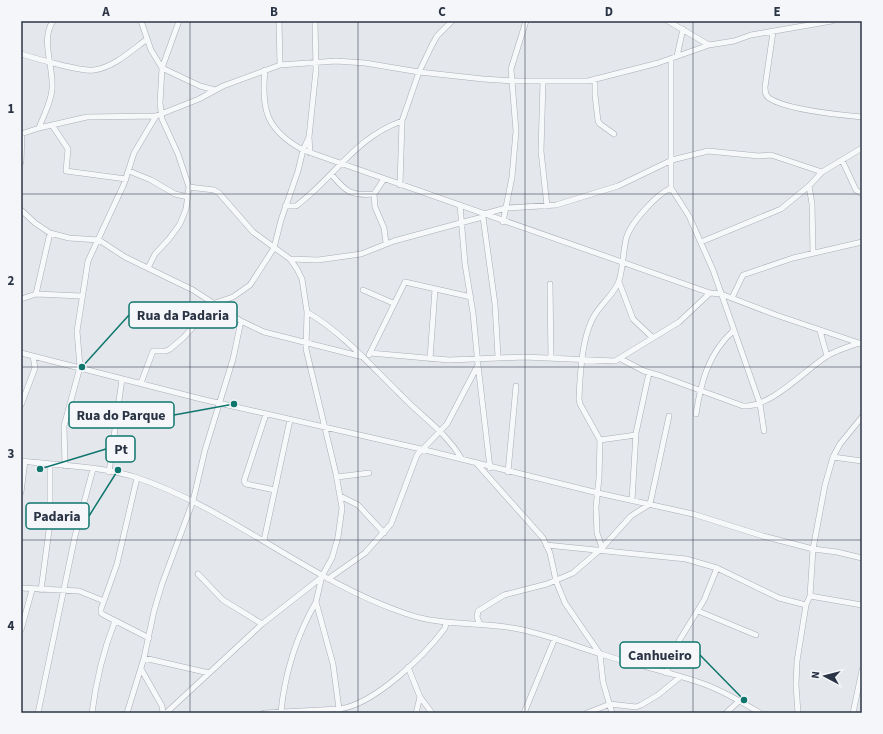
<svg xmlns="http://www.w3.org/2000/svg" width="883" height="734" font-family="'Source Sans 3',sans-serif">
<rect width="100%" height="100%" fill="#e4e7ec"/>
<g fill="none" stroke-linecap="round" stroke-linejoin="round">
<g stroke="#a9aeb7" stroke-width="6">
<path id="minor" d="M141,21L151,50L162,68L160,103L162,119L178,154L189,187L186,209L180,224L169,239L155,254L148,268
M179,21L162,68L200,86L215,90
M279,21L280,65
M668,21L709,45
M773,32L765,87C765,91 765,95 769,98C786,110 840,115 862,117
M21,54C34,58 82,72 94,70C114,67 131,51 147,39
M677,56L683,29
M671,60V188L689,216L713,270L760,404L764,431
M265,70C261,109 266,130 303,150L710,293L721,294L776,315L862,344
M595,79V95L598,121L600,124L614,134
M543,81L541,151L547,206
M52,125L68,149L66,171L126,179
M39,128C44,114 51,103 52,89C54,67 40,40 53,21
M21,134L39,128L87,117L156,116L199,99L223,86L280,65L336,61L365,63L419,72L483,79L513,81H588L658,63L709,45L734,41L751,35L832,21
M309,137L310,153
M842,160L856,190L862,194
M21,162L22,134
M129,171L151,180L175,194L188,197
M332,175C346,192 351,196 374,194L384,179
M400,185L402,121L419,72L432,45L437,36L452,21
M809,186L812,204L813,253
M189,187L214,190L219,193L253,232L290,259L297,269L302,279L307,312L306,349L336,474L342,508L338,537L332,558L322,576L316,602L333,664L339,709L338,713
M374,194L375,207L384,228L386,243
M285,206H296C334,178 354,138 402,121
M21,210L35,223L50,233L69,238L99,240L125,257L193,290L241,321L264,332L363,357
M483,217L495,304L498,357
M503,222L512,177L516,131L511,69L526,21
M701,242L781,209L809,186L822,172L862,148
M290,259L318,260L361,254L394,241L475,219L483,217L484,214L506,208L556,205L618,186L672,160L708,151L759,156L771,155L822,172
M619,282L633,319L653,338
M550,284L551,358
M363,290L393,303
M36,294L50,233
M732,298L743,275L793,258L862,242
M21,299L36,294L82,296
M307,312C343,333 371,366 401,395C424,419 444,430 462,459
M820,331L827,356
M21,353L201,399L421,449L598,493L693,514L763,536L813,549L837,552L862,558
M370,353L449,360L524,357L615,361L679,322L710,293
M369,355L405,282L471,297
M430,359L435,289
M621,359L644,371L661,376L743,406C770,408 804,371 827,356C837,350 848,347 859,343
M478,365L490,468
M141,383L153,351H166L170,349L183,338L215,303L233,297L250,285L274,248L281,220L298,171L303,150L309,137L316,70L315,21
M21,405L35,368L33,356
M266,414L244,481L246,484L275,490
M696,414C701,382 708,354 733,331
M600,440L636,435
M833,457L862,461
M21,461C57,465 100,466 135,477C231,509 308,580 404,613C439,626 476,622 513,628C544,633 571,645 601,654C635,665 670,672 704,684C723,691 742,702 760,713
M478,465L543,538L550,553L556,581L565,603L600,654L603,682L612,713
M65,466L64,426L80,367L77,331L88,261L124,184L134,153L156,116
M109,472L122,379
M508,472L516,386
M337,477L369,473
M137,478L117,564L101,609V613L104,615L149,638
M21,492L25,461
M340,496L358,505L384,533
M632,500L636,433L649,373
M264,540L290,420
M546,545L686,559L717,568L779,598L806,605
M602,548L597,533L596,507L599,478L600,440L580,404L579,399C580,374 582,333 596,313C603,302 614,294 619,281C623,268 623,253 626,239C630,223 657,194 671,188
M198,574L223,600L262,624
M328,579L365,553L391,524L417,455L447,424L478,365L473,313L465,264L460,205
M21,588L79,591L104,601
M41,590L50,523V464
M810,596L862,605
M698,611L756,635
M480,625L477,617L478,611L504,595L547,584L573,573L602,548L631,516L650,504L669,416
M21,630L32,590
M144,658L209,673
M408,667L420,697L432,713
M141,669L162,706L163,713
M666,673L679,641L704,600L717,568
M281,711C285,674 297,635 316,602
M38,713L75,536L93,469
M92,713C96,681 103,651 115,621
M127,713L144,658L154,611L162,584L193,501L205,450L233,359L241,321
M166,713L262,624L322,577
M264,713L339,709C374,705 425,655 445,628L446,623
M416,713L420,697
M524,713L555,638
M587,713L610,704L636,707L641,705L658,695L680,677
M726,713L739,701
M798,713L796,685L797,661L806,605L810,596L813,549L825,485L833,457L840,444L862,417
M853,713L862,670"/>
</g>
<use href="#minor" stroke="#f7f8fa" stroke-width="5"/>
</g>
<path fill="none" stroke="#2b3445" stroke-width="1" stroke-opacity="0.55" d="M190,21V713M358,21V713M525,21V713M693,21V713M21,194H862M21,367H862M21,540H862"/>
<path fill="none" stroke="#0f766e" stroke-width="1.5" d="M82 367L129 315M234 404L174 415M40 469L106 449M118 470L89 516M744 700L700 655"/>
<g fill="#0f766e" stroke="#f4f6f9" stroke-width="1.5">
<circle cx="82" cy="367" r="4"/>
<circle cx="234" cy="404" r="4"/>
<circle cx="40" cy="469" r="4"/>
<circle cx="118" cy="470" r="4"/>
<circle cx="744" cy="700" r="4"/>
</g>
<g fill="#f4f6f9" stroke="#0f766e" stroke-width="1.5">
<rect x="129" y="302" width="108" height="26" rx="4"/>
<rect x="69" y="402" width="105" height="26" rx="4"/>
<rect x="106" y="436" width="29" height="26" rx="4"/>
<rect x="26" y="503" width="63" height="26" rx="4"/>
<rect x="620" y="642" width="80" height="26" rx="4"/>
</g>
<g font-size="14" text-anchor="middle" font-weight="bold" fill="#2b3445">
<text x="183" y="320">Rua da Padaria</text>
<text x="121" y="420">Rua do Parque</text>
<text x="121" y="454">Pt</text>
<text x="57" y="521">Padaria</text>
<text x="660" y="660">Canhueiro</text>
</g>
<rect width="883" height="734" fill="none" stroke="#f4f6f9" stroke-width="44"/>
<g transform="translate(825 676) rotate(277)" stroke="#f4f6f9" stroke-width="3" paint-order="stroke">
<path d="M0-3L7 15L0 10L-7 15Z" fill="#2b3445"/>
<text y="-6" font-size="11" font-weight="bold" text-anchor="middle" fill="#2b3445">N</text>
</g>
<rect x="22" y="22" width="839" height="690" fill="none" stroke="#2b3445" stroke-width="1.5"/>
<g font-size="13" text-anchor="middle" font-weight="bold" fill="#2b3445">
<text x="106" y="16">A</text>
<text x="274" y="16">B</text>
<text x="442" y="16">C</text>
<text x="609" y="16">D</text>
<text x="777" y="16">E</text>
<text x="11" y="113">1</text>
<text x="11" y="285">2</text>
<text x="11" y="458">3</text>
<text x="11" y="630">4</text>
</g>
</svg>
